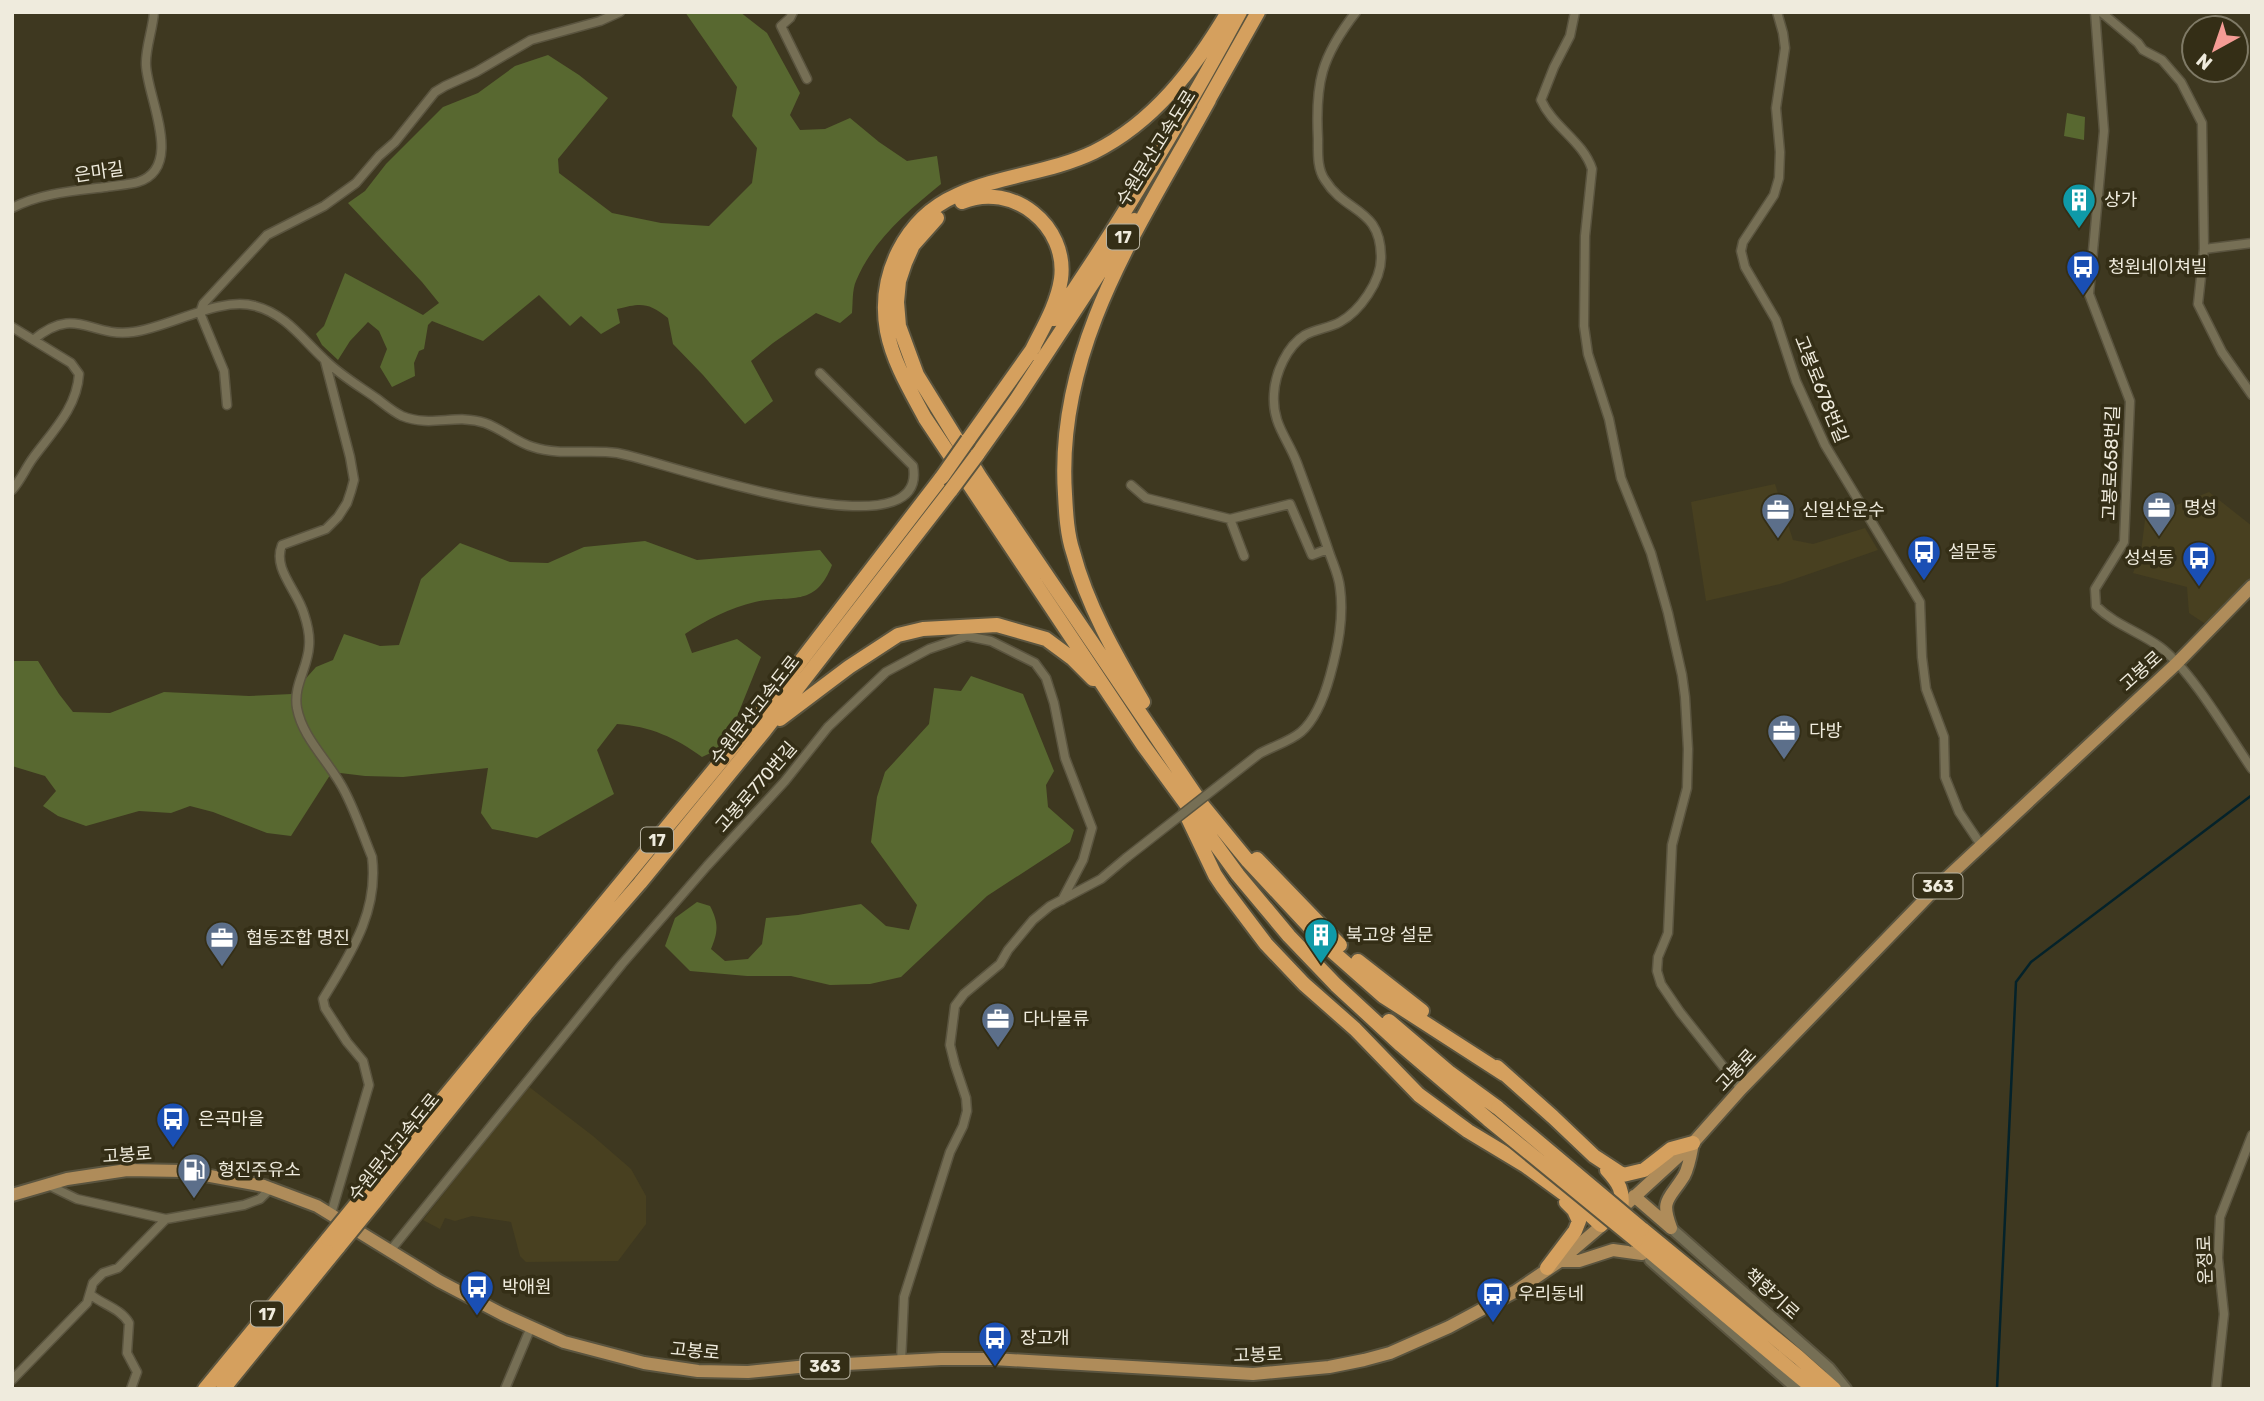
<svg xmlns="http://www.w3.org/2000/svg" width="2264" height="1401" font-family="Rubik,'Noto Sans KR',sans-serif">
<rect width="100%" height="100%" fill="#3e3820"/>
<path fill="#484020" d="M1775,484L1793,540L1813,544L1865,528L1878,550L1780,584L1706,601L1691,502Z
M2209,492L2252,526V579L2207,625L2189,613L2187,587L2133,573L2141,552L2146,512L2169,508Z
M528,1086L593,1136L631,1169L646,1196V1224L618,1261L526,1262L520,1256L511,1222L472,1216L455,1221L445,1218L440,1229L423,1220Z"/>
<path fill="#586830" d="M685,12H740L767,33L800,93L790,115L800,130L825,129L850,118L879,142L907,161L937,156L941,184C908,211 873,240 856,281C852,290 853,303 852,313L840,323L816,313L773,343L751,361L773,401L745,424L703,375L673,344L668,318C648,302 641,303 617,309L620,323L601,334L581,316L570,326L539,295L483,341L432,321L428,325L424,349L419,351L414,363L415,376L392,387L380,367L387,349L379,331L368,322L350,341L338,360L322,345L316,334L324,326L345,273L423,315L439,303L422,282L348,203L365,191L386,164L443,107L478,93L515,66L548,55L579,75L608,98L558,159L559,173L612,213L661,223L709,226L752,183L757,148L732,116L737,87Z
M2067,113L2085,117L2084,140L2064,136Z
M645,541L697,560L820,550L832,565C815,609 790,594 755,602C730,608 706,620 685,634L692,653L737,639L761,657L734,724L719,749L702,757C676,738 650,726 617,724L597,750L614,794L537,838L492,829L481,813L488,768L403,777L365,776L332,772L291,836L267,833L213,812L190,806L171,813L139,811L86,826L58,816L43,806L56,791L45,776L12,766V661H38L59,694L73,712L110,713L164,692L249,696L292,694L316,667L333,660L344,634L380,646L399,645L421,579L460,543L510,562L548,563L584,547Z
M971,676L1023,694L1054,771L1046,785L1048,807L1074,830L1070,842L987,896L901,977L870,984L830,985L791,976H747L690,971L665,946L675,918L697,902L710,906C719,923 718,932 711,949L725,961L748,959L762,944L766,918L798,915L861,904L886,926L909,930L917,905L871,842L877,797L885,772L929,724L934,688L961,691Z"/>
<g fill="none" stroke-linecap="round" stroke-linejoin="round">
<path stroke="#04222a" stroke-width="2.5" d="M1997,1389L2016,982L2031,962L2252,795"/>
<g stroke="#5a543f" stroke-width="11">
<path id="minor" d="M793,12L790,18L781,26L807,79
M1575,12L1570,36L1554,67L1541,100C1553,127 1583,141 1592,169L1585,236L1584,326L1588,354L1609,419L1621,478L1651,553L1668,613L1682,675L1685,697L1688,749L1687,788L1672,845L1668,933L1658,957L1657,971L1661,984L1680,1012L1741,1089
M1777,12L1783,33L1785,48L1776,108L1780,152L1779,178L1774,195L1743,242L1741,251L1745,267L1776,320L1796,381L1825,445L1920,602L1922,657L1926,689L1944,737L1945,777L1959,812L1981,845
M2095,12L2104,131L2089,294L2130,401L2124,542L2095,589L2096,606C2115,625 2140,632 2160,647C2192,671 2228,734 2252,769
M2101,12L2138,43L2143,50L2162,60L2181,82L2202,123L2204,249L2198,304L2222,352L2252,395
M12,208C41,193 74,191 106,187C116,185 128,185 138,182C185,167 147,97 146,65C145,49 153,29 154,12
M2204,249L2252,243
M12,327L71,363L79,374C77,408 52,432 33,458C25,469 21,480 12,490
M33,340C76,304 90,338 133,332C170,327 220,296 255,306C286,314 303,340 325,360C340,375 359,386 376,398C384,404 393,412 402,416C432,428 456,413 485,423C502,429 516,442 533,447C560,456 589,449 617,453C654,458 931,561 913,466L820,373
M325,361L350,457L354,480L351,491L347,503L338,517L326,529L282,545C272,569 298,591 304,614C307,623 310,636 309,646C308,668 293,685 297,708C302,736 326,759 340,783C353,804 362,833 372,857C379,912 350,954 323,999L325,1008L347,1042L363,1061L369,1085L331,1214
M227,405L224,371L200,313L203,304L267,235L324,206L356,183L379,156L395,142L435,92L445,86L476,72L531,40L600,21L620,12
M1131,485L1146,498L1230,519L1290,504L1312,555L1328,549
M1230,519L1244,556
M1259,754C1273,746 1289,742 1301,732C1316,719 1325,694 1330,676C1338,647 1344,618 1340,588C1339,576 1333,564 1329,552C1319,522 1308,493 1297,463C1287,437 1272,424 1274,394C1275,373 1287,346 1305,335C1316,329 1329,328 1340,322C1360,311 1381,281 1381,258C1381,207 1346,214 1325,180C1317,169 1318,153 1318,139C1315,83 1321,57 1356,12
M48,1185L77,1199L166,1219
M390,1251L622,964L707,866L785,781L828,727L886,672L929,649L967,636L991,641L1035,663L1046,678L1054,703L1065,758L1092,828L1083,860L1062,900
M91,1295C104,1305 121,1309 129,1323L127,1353L137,1372L131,1389
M901,1362L904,1297L950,1152L963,1126L967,1111L966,1098L955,1065L950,1045L955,1006L964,994L1000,964L1008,950L1033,920L1050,906L1101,879L1126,858
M12,1380L87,1303L93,1283L103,1273L118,1268L166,1219L244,1205L260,1199L271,1188
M505,1389L531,1327
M2216,1389L2224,1314L2218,1258L2220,1217L2252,1135"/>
</g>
<g stroke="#5a543f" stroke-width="14">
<path id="secondary" d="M1671,1228L1829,1368L1846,1389
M1650,1260L1797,1389"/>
</g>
<g stroke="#5a543f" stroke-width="16">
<path id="primary" d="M12,1195L67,1179L127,1170L183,1171L264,1186L317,1206L439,1281L502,1314L564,1342L644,1363L698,1371L748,1372L808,1366L941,1359H993L1253,1374L1329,1367L1364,1360L1390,1353L1449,1327L1516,1291L1560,1261L1621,1209L1693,1143L1741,1089L1937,887L2176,664L2252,586
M1634,1196L1671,1228
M1671,1228C1660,1199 1669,1200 1684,1176C1689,1167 1691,1154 1693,1143
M1560,1261H1579L1613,1250L1642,1254"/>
</g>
<g stroke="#5a543f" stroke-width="18">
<path id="motorway" d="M1228,12C1194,69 1154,122 1094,152C1050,173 1001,175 957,195C905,218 877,275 887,331C893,362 910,390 925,418L1143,745L1238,875L1289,936L1336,985L1401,1045L1489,1120
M1204,108L1258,12
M962,202C1013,181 1068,226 1061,279C1057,306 1041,331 1030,354
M937,218L913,245L905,263L899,281L897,302L899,326L917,375L980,477L1203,806L1248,861L1332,951L1383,996L1504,1074
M1054,319C1122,221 1183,117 1240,12
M968,440L1034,347
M977,455L1016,400L1134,220
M1143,702C1115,654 1087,605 1073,552C1067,534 1066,513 1065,494C1055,346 1141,224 1209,100
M780,719L849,667L898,635L923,629L997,625L1046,639L1073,659L1093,679
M1186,814L1215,875L1223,887L1266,944L1304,984L1355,1029L1419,1095L1468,1131L1526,1166L1578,1204L1601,1225
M1257,859L1340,945
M1358,961L1422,1011
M1389,1021L1450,1073L1498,1108
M1497,1067L1553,1117L1594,1156L1623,1175L1644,1170L1671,1149L1693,1143
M1607,1170C1619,1183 1624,1191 1621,1209
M363,1196L760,714L942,477
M374,1203L526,1014L640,883L765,730L951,490
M1642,1229L1798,1357L1834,1389
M1636,1240L1814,1389
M1547,1268L1575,1231L1579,1221L1574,1210L1566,1202
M205,1389L328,1239
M223,1389L339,1246"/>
</g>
<use href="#minor" stroke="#766f55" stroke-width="8"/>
<use href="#secondary" stroke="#766f55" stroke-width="10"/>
<use href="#primary" stroke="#af8c5a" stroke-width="12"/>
<use href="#motorway" stroke="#d5a05e" stroke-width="14"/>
<g stroke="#5a543f" stroke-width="11" stroke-linecap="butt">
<path id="minor-bridge" d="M1126,858L1259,754"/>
</g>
<g stroke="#5a543f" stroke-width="18" stroke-linecap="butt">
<path id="motorway-bridge" d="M942,477L968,440
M951,490L977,455
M1498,1108L1642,1229
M1489,1120L1636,1240
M328,1239L363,1196
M339,1246L374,1203"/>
</g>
<use href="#minor-bridge" stroke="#766f55" stroke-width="8"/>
<use href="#motorway-bridge" stroke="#d5a05e" stroke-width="14"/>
</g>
<defs>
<g id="building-pin" transform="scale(1.75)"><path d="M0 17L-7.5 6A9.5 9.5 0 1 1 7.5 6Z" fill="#0f9aa8" stroke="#342e16"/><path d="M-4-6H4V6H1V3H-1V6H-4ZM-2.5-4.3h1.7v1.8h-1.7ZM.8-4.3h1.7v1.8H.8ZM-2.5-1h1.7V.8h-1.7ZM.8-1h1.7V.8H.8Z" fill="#fff"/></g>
<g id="bus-pin" transform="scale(1.75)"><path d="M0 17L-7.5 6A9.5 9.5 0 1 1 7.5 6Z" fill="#1a4fb4" stroke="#342e16"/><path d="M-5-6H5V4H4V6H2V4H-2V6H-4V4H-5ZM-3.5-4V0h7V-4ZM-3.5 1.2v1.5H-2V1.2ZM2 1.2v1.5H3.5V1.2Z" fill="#fff"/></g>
<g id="office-pin" transform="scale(1.75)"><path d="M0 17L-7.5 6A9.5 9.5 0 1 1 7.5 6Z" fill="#5c6f8a" stroke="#342e16"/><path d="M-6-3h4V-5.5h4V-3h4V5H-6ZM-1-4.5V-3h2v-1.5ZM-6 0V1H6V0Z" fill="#fff"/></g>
<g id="fuel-pin" transform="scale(1.75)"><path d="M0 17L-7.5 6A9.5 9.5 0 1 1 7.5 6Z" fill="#5c6f8a" stroke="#342e16"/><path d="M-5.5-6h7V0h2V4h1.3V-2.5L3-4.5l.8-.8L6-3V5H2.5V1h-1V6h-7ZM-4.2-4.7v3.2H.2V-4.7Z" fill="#fff"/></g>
</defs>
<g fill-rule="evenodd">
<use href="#building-pin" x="2079" y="200"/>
<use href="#bus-pin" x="2083" y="267"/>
<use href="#office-pin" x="2159" y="508"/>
<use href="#office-pin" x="1778" y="510"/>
<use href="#bus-pin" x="1924" y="552"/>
<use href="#bus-pin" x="2199" y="558"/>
<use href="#office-pin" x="1784" y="731"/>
<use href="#building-pin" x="1321" y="935"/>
<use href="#office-pin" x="222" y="938"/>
<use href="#office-pin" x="998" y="1019"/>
<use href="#bus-pin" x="173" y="1119"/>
<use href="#fuel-pin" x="194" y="1170"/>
<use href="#bus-pin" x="477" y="1287"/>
<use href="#bus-pin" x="1493" y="1294"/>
<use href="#bus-pin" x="995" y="1338"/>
</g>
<g text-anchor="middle" stroke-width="7" stroke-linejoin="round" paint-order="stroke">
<g fill="#342e16" stroke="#b7b2a1" stroke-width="2">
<rect x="1107" y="224.5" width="32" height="25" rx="5"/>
<rect x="641" y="827.5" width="32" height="25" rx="5"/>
<rect x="1913.5" y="873.5" width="49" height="25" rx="5"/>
<rect x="251" y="1301.5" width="32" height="25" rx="5"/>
<rect x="800.5" y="1353.5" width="49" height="25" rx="5"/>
</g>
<g font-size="16" font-weight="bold" fill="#efebdd">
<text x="1123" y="243">17</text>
<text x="657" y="846">17</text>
<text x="1938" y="892">363</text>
<text x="267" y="1320">17</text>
<text x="825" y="1372">363</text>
</g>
<g font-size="18" fill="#efebdd" stroke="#342e16">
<text transform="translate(1156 148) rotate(-58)" y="6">수원문산고속도로</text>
<text transform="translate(99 172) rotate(-8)" y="6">은마길</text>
<text transform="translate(1821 389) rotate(68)" y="6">고봉로678번길</text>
<text transform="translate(2111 463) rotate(-88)" y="6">고봉로658번길</text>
<text transform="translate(2141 671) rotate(-42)" y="6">고봉로</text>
<text transform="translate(755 710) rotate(-52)" y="6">수원문산고속도로</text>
<text transform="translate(756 787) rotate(-49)" y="6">고봉로770번길</text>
<text transform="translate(1736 1070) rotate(-47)" y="6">고봉로</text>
<text transform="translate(394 1147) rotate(-51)" y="6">수원문산고속도로</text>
<text transform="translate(127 1155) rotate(-4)" y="6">고봉로</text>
<text transform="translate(2205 1260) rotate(-92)" y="6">운정로</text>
<text transform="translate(1772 1294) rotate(42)" y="6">책향기로</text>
<text transform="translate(695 1351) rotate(5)" y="6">고봉로</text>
<text transform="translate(1258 1355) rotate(-2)" y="6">고봉로</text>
</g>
<g font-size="18" fill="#efebdd" stroke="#342e16" text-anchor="start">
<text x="2104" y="206">상가</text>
<text x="2108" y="273">청원네이쳐빌</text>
<text x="2184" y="514">명성</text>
<text x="1802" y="516">신일산운수</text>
<text x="1948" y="558">설문동</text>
<text x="2174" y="564" text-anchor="end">성석동</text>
<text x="1809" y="737">다방</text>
<text x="1346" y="941">북고양 설문</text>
<text x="246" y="944">협동조합 명진</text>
<text x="1023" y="1025">다나물류</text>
<text x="198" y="1125">은곡마을</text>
<text x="218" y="1176">형진주유소</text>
<text x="502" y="1293">박애원</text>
<text x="1518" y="1300">우리동네</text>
<text x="1020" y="1344">장고개</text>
</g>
</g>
<rect width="2264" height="1401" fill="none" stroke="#efebdd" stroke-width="28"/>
<g transform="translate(2215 49) rotate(220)"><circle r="33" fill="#342e16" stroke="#7f7a66" stroke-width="2"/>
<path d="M0-5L12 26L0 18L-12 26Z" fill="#f59c95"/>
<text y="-10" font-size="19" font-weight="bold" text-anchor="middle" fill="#efebdd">N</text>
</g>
</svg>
